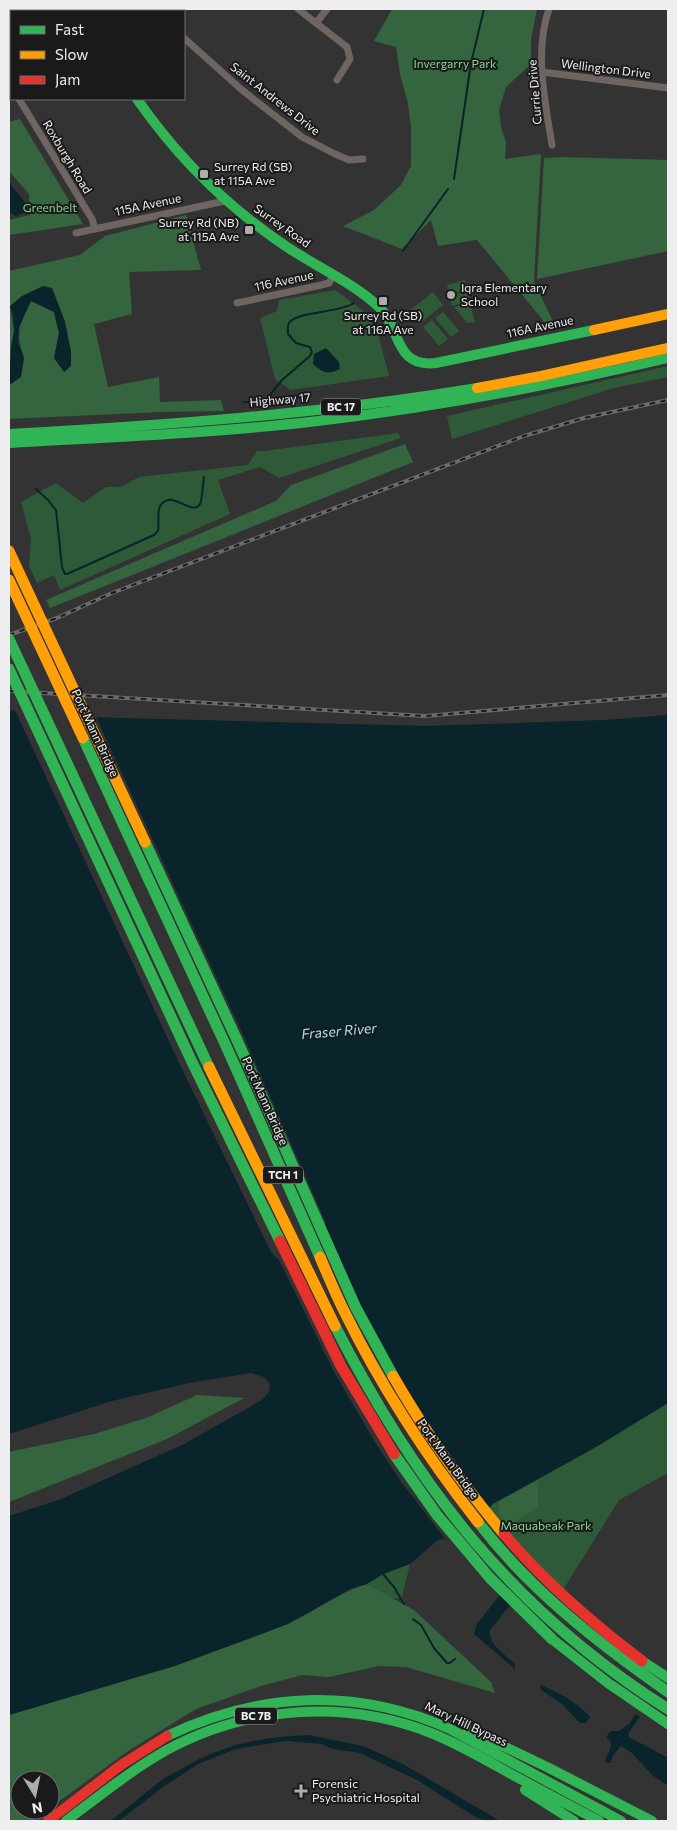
<svg xmlns="http://www.w3.org/2000/svg" width="677" height="1830" font-family="Commissioner,sans-serif">
<rect width="100%" height="100%" fill="#333334"/>
<path fill="#2e5a37" d="M465,280L467,290L449,294L447,285Z
M335,290L363,311L377,330L389,376L291,390L275,379L260,318L277,311L279,300Z
M467,291L470,301L452,306L449,296Z
M433,292L443,305L419,324L409,311Z
M470,304L475,322L467,323L454,307Z
M443,312L459,331L451,337L435,318Z
M432,320L448,339L439,346L423,327Z
M668,366V377L614,388L452,439L447,416Z
M398,433L401,438L279,478L260,467L218,480L230,514L60,590L54,575L37,583L29,566L31,539L21,502L56,483L83,503L106,487H121L139,477L248,465L257,451H265Z
M668,1402V1473L619,1500L558,1598L482,1502Z
M410,1564L402,1597C390,1603 377,1590 367,1584L383,1574Z"/>
<path fill="#35653e" d="M392,9H537L531,39V64L506,87L499,110L501,127L506,142L505,159L541,154L534,281L556,328L548,329L542,319L477,240L438,246L431,220L402,249L343,226L374,210L401,185L411,166V127L408,104L400,74L396,47L374,41Z
M20,119L83,224L9,235V220L30,215L29,194L9,171V122Z
M562,157L668,160V251L537,279L544,158Z
M186,215L201,270L129,272L132,314L94,324L108,387L159,377L160,402L221,400L224,411L161,412L9,419V385L13,383L24,358C15,331 19,326 31,301L54,312L59,333L54,358L68,338L65,322L52,288L10,306L14,331L11,347V368L9,370V271L80,255L105,236Z
M405,444L413,462L50,608L46,600L276,501L291,485Z
M197,1395L244,1398L167,1439L9,1502V1452L94,1434L146,1418Z
M538,1480V1507L508,1526L499,1515V1501Z
M367,1584L414,1610L491,1682L495,1693L406,1667L379,1666L329,1677L302,1675L261,1686L196,1709L128,1751L50,1808V1780H20V1810H48L32,1821H9V1715C102,1687 196,1661 286,1624C314,1613 337,1593 367,1584Z"/>
<path fill="#0a242c" d="M9,180C15,194 24,195 28,211L16,216L9,212Z
M43,286L52,288L65,322L71,351V366L64,372L54,358L59,333L54,312L31,301L19,327L18,342L24,358L21,377L9,385L11,347L14,331L13,315L10,306L22,296Z
M326,348L339,362L340,369C328,375 323,373 313,364L314,354Z
M9,710L87,717L426,726L605,720L668,715V1403L598,1446L493,1504L470,1525L456,1535L438,1540L410,1564L383,1574L367,1584L350,1589L288,1624L175,1666L9,1715V1516L61,1499L184,1444L262,1400L269,1392L270,1384L264,1377L251,1373L189,1383L112,1401L9,1434Z
M502,1592L514,1602C505,1610 498,1621 490,1630C488,1645 505,1654 515,1664V1669L474,1634L477,1624Z
M540,1685C558,1692 577,1702 590,1717L586,1723H580L562,1704L541,1690Z
M635,1714L640,1717L629,1732V1737L668,1758V1786L652,1775L632,1753L621,1746L613,1755L611,1763H606C605,1755 612,1750 611,1742L606,1737L611,1731H619L630,1723Z
M309,1735L363,1746L403,1764L500,1821H486L477,1818L417,1780L360,1753L333,1749L321,1744L286,1741L236,1749L198,1764L163,1787L119,1821H110C127,1809 142,1795 158,1783C165,1777 174,1773 181,1769C223,1744 261,1737 309,1735Z"/>
<path fill="#333334" d="M14,708L95,715L244,1037L326,1223L324,1225L361,1306L381,1345L446,1452L490,1510L457,1537L446,1540L402,1483L376,1444L333,1370L279,1260L271,1252L181,1067Z"/>
<g fill="none" stroke-linecap="round" stroke-linejoin="round">
<path stroke="#0a242c" stroke-width="2" d="M454,179L471,63L484,9
M403,251L448,189
M243,402H264L282,380L310,356L312,352L310,347L296,343L288,334C288,330 287,326 289,323C298,311 339,313 354,303
M36,489L48,500L56,510L62,567L65,574H67L154,535L158,531C160,520 154,504 168,500C177,497 194,515 200,504C202,502 203,482 204,477
M383,1574L394,1587L404,1604
M413,1619L421,1625L434,1648L447,1663H450L455,1659"/>
<path stroke="#6e6561" stroke-width="7" d="M141,9L146,11
M298,9L347,47L350,59L337,80
M549,9C534,52 545,101 552,145
M316,23L327,9
M184,38L242,90L302,137L335,154L349,160L363,159
M542,72L668,88
M9,79L11,84
M19,99L92,219L95,228
M76,233L225,201
M237,303L317,286L329,283L333,276"/>
<path stroke="#30b455" stroke-width="10" d="M137,99C178,158 227,207 287,247C317,267 352,282 379,307C401,328 394,368 436,363L594,330
M9,434C166,425 322,414 477,388
M9,443C112,437 216,433 318,421C436,407 553,385 668,358
M552,1639L608,1683L668,1724
M642,1661L668,1678
M468,1729L547,1767L652,1821
M167,1736C259,1692 356,1687 450,1729L621,1821
M525,1790L574,1821
M66,1821C98,1797 130,1771 165,1751C247,1706 344,1699 431,1733C456,1743 479,1756 502,1769C534,1787 567,1804 599,1821"/>
<path stroke="#ff9f0a" stroke-width="10" d="M94,9L95,11
M594,330L668,314
M477,388L541,376L668,348"/>
<path stroke="#e5322d" stroke-width="10" d="M48,1821L121,1765L167,1736"/>
<g stroke="#6e6a69" stroke-width="4">
<path id="rail" d="M9,635L57,618L112,593L524,436L584,418L668,400
M9,691L425,716L668,695"/>
</g>
<use href="#rail" stroke="#1b1a1b" stroke-width="2" stroke-dasharray="5.5" stroke-linecap="butt"/>
<path stroke="#30b455" stroke-width="11" d="M9,639L209,1067
M9,669L192,1062L280,1241
M83,738L226,1046L320,1257
M145,842L237,1040L356,1308L393,1376
M335,1326C417,1487 514,1612 668,1709
M394,1454L437,1515L490,1578L552,1639
M478,1522C530,1590 598,1643 668,1692"/>
<path stroke="#ff9f0a" stroke-width="11" d="M9,551L145,842
M9,580L83,738
M209,1067L335,1326
M320,1257C328,1276 336,1295 345,1313C382,1388 427,1457 478,1522
M393,1376C425,1432 463,1485 504,1534"/>
<path stroke="#e5322d" stroke-width="11" d="M280,1241L341,1366L394,1454
M504,1534C545,1583 592,1623 642,1661"/>
</g>
<g fill="#adacae" stroke="#1b1a1b" stroke-width="2">
<rect x="199" y="169" width="10" height="10" rx="2.5"/>
<rect x="244" y="225" width="10" height="10" rx="2.5"/>
<circle cx="451" cy="295" r="5"/>
<rect x="378" y="296" width="10" height="10" rx="2.5"/>
<path d="M298.5 1783.5h5v5h5v5h-5v5h-5v-5h-5v-5h5z"/>
</g>
<g text-anchor="middle" stroke-width="4" stroke-linejoin="round" paint-order="stroke">
<g fill="#1b1a1b" stroke="#afaeaf" stroke-width="1">
<rect x="321" y="398.5" width="40" height="17" rx="4"/>
<rect x="263" y="1166.5" width="40" height="17" rx="4"/>
<rect x="235" y="1707.5" width="42" height="17" rx="4"/>
</g>
<g font-size="11" font-weight="bold" fill="#eeedef">
<text x="341" y="411">BC 17</text>
<text x="283" y="1179">TCH 1</text>
<text x="256" y="1720">BC 7B</text>
</g>
<g font-size="12" fill="#85d593" stroke="#1b1a1b">
<text x="455" y="68">Invergarry Park</text>
<text x="50" y="212">Greenbelt</text>
<text x="546" y="1530">Maquabeak Park</text>
</g>
<g font-size="12" fill="#eeedef" stroke="#1b1a1b">
<text transform="translate(606 69) rotate(7)" y="4">Wellington Drive</text>
<text transform="translate(535 92) rotate(-95)" y="4">Currie Drive</text>
<text transform="translate(275 99) rotate(38)" y="4">Saint Andrews Drive</text>
<text transform="translate(67 157) rotate(59)" y="4">Roxburgh Road</text>
<text transform="translate(148 205) rotate(-12)" y="4">115A Avenue</text>
<text transform="translate(282 226) rotate(35)" y="4">Surrey Road</text>
<text transform="translate(284 281) rotate(-12)" y="4">116 Avenue</text>
<text transform="translate(540 327) rotate(-12)" y="4">116A Avenue</text>
<text transform="translate(280 400) rotate(-5)" y="4">Highway 17</text>
<text transform="translate(95 733) rotate(65)" y="4">Port Mann Bridge</text>
<text transform="translate(265 1101) rotate(66)" y="4">Port Mann Bridge</text>
<text transform="translate(448 1459) rotate(54)" y="4">Port Mann Bridge</text>
<text transform="translate(466 1724) rotate(25)" y="4">Mary Hill Bypass</text>
</g>
<g font-size="12" fill="#eeedef" stroke="#1b1a1b" text-anchor="start">
<text x="214" y="171">Surrey Rd (SB)<tspan x="214" dy="14">at 115A Ave</tspan></text>
<text x="239" y="227" text-anchor="end">Surrey Rd (NB)<tspan x="239" dy="14">at 115A Ave</tspan></text>
<text x="461" y="292">Iqra Elementary<tspan x="461" dy="14">School</tspan></text>
<text x="383" y="320" text-anchor="middle">Surrey Rd (SB)<tspan x="383" dy="14">at 116A Ave</tspan></text>
<text x="312" y="1788">Forensic<tspan x="312" dy="14">Psychiatric Hospital</tspan></text>
</g>
<g font-size="14" font-style="italic" fill="#9de1f7" stroke="#1b1a1b">
<text transform="translate(339 1031) rotate(-5)" y="5">Fraser River</text>
</g>
</g>
<rect width="677" height="1830" fill="none" stroke="#eeedef" stroke-width="20"/>
<rect x="10" y="10" width="175" height="90" fill="#1b1a1b" stroke="#6f6e70"/>
<rect x="20" y="26" width="25" height="8" fill="#30b455" stroke="#6f6e70"/>
<text x="55" y="35" font-size="15" fill="#eeedef">Fast</text>
<rect x="20" y="51" width="25" height="8" fill="#ff9f0a" stroke="#6f6e70"/>
<text x="55" y="60" font-size="15" fill="#eeedef">Slow</text>
<rect x="20" y="76" width="25" height="8" fill="#e5322d" stroke="#6f6e70"/>
<text x="55" y="85" font-size="15" fill="#eeedef">Jam</text>
<g transform="translate(35 1795) rotate(170)"><circle r="24" fill="#1b1a1b" stroke="#6f6e70"/>
<path d="M0-4L9 19L0 12L-9 19Z" fill="#adacae"/>
<text y="-8" font-size="14" font-weight="bold" text-anchor="middle" fill="#eeedef">N</text>
</g>
</svg>
